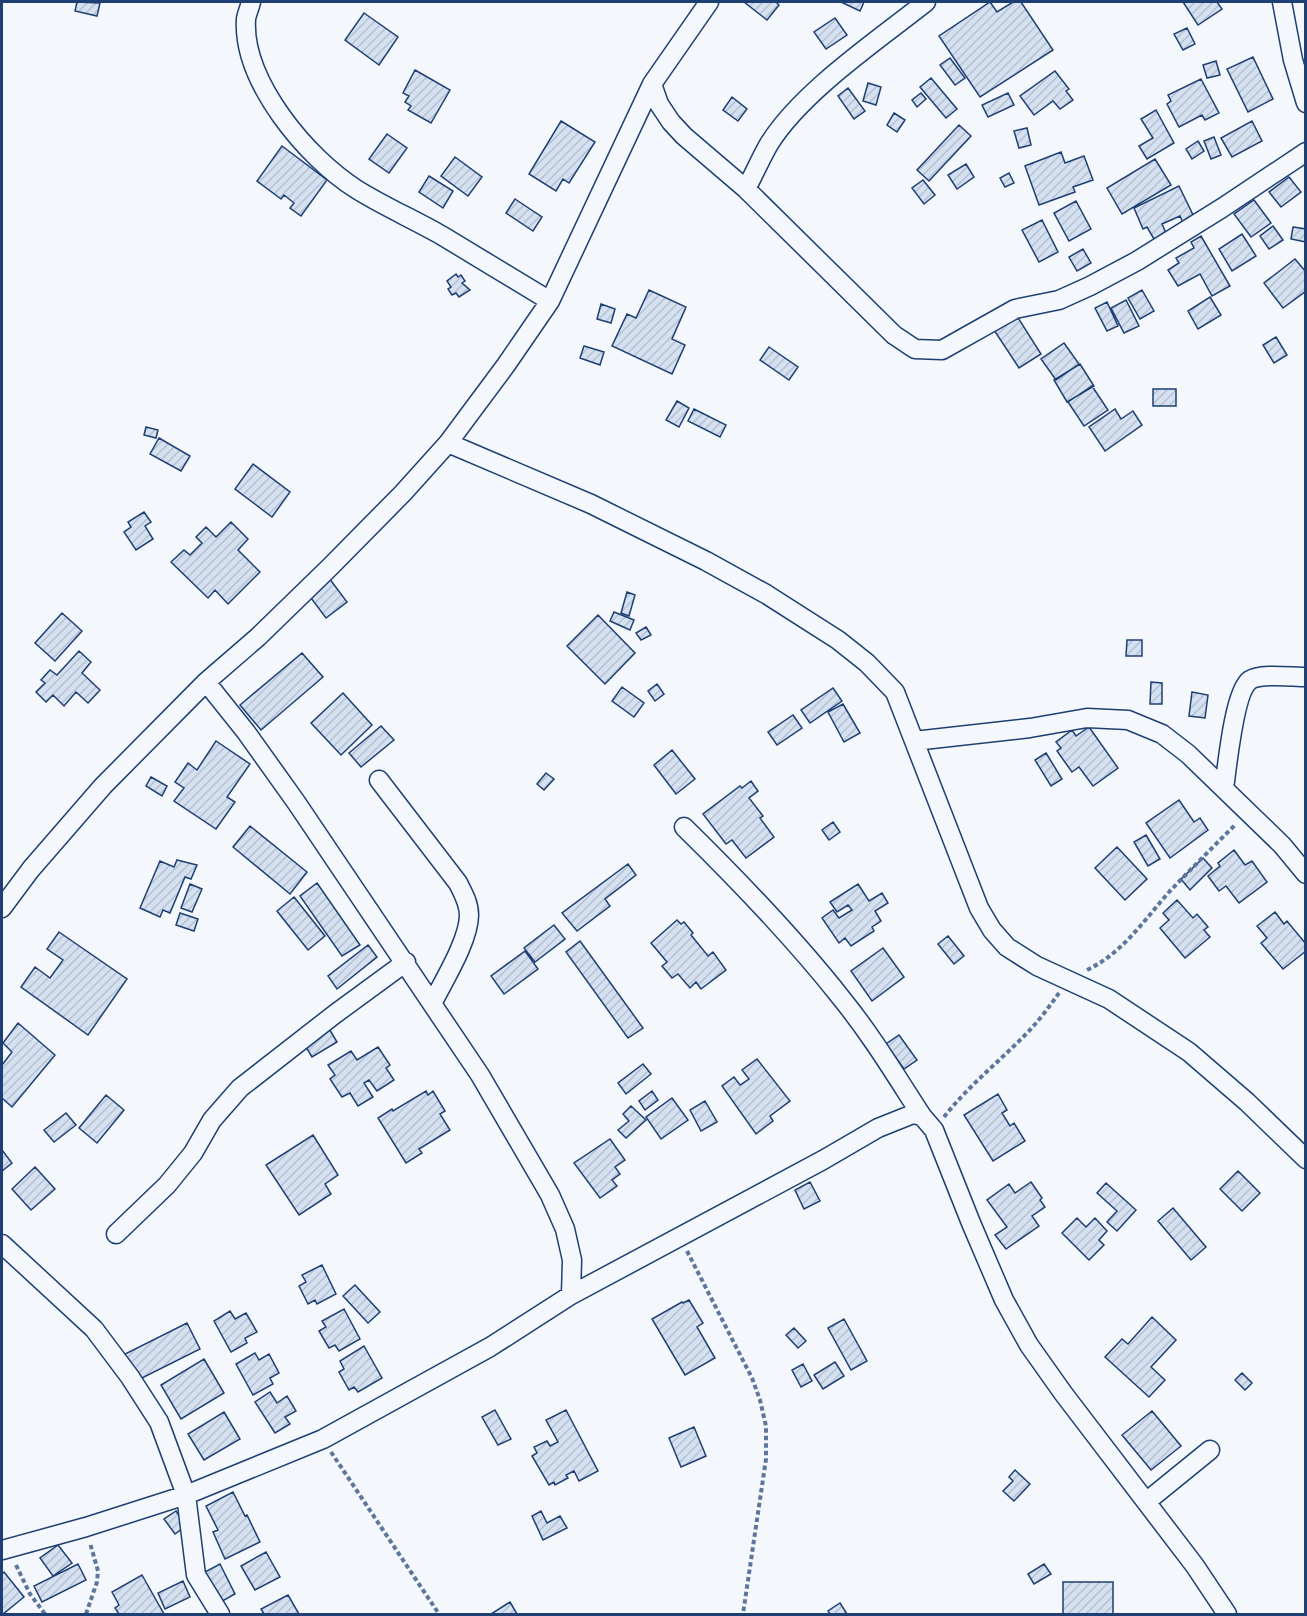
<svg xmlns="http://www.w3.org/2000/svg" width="1307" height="1616" font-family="'Fira Sans',sans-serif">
<defs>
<pattern id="building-hatch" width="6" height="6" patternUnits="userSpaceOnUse" patternTransform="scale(1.5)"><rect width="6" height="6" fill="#d5e0f0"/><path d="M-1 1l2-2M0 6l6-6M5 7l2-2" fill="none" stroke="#b6c1d1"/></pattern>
</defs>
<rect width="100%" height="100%" fill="#f4f7fb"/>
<path fill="url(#building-hatch)" stroke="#1d3f73" stroke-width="1.5" d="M77,2L100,3L97,16L75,11Z
M744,2H776L779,5L767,20Z
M841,2H864L860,11Z
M990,2L997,12L1013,2H1021L1053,50L980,97L939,36Z
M1183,2H1217L1222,9L1198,25Z
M364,13L398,37L379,65L345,40Z
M835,18L847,35L826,49L814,32Z
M1187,28L1195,44L1183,50L1174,34Z
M1253,57L1273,99L1248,112L1227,69Z
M950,58L965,78L955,85L940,65Z
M1216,61L1220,75L1207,78L1203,65Z
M415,70L450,90L431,123L408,110L411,106L405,102L409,96L403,93Z
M1055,71L1069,89L1066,91L1073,100L1060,109L1053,101L1034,115L1020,96Z
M931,78L957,109L946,118L920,87Z
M1201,79L1219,113L1205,120L1202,115L1179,127L1167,104L1171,101L1168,95Z
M868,83L881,87L876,105L863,101Z
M848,88L865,111L854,119L838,96Z
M921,93L926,99L917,107L912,100Z
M1008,93L1014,105L988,117L982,105Z
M732,97L747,109L738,121L723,110Z
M1156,110L1174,143L1147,159L1139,146L1153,138L1141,119Z
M894,113L905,120L897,132L887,125Z
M561,121L595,142L569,183L563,179L556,191L529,174Z
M1252,121L1262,141L1232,157L1221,138Z
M959,125L971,136L929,181L917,170Z
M1027,128L1031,145L1019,148L1014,131Z
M387,134L407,148L389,173L369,159Z
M1214,137L1221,155L1211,159L1204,141Z
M1198,141L1204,151L1192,159L1186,149Z
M282,146L327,180L301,216L290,208L294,203L284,195L281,199L257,181Z
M1061,152L1065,163L1084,156L1093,180L1073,187L1075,192L1039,205L1025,166Z
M455,157L482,177L468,196L441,176Z
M1155,159L1171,185L1122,214L1107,188Z
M966,164L974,177L957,189L948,175Z
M1009,173L1014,183L1005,187L1000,178Z
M429,176L453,191L443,208L419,192Z
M1289,177L1301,192L1281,207L1269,192Z
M923,180L935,195L924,204L912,188Z
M1179,186L1195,219L1184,225L1180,216L1162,224L1166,233L1154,239L1147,227L1143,229L1134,208Z
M515,199L542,217L533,231L506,213Z
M1254,200L1271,223L1251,237L1234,214Z
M1076,201L1091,229L1069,241L1054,213Z
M1042,220L1058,252L1039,262L1022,230Z
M1273,226L1283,240L1269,249L1260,236Z
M1293,227L1306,229V242L1291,239Z
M1242,234L1256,256L1232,271L1219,249Z
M1201,236L1230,286L1212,296L1200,274L1178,286L1168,270L1179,263L1176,258L1194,248L1191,242Z
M1083,249L1091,263L1077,271L1069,257Z
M1295,259L1306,272V291L1283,308L1264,283Z
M456,274L458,277L461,275L465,281L462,283L470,290L459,297L456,293L452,295L448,289L451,287L447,281Z
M649,290L686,307L672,339L685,345L672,374L612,346L627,314L636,318Z
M1142,290L1154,311L1140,319L1128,298Z
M1210,297L1221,315L1198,329L1188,311Z
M1126,300L1139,326L1124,333L1111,308Z
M1107,302L1118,326L1107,331L1095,308Z
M601,304L615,309L611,323L597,319Z
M1015,313L1041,354L1019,368L992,327Z
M1276,337L1287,355L1274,363L1263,345Z
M1064,343L1079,364L1056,380L1041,359Z
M584,346L604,352L600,365L580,358Z
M769,347L798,367L789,380L760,360Z
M1080,364L1094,386L1067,402L1054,380Z
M1092,386L1108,410L1084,426L1068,402Z
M1153,389H1176V406H1153Z
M677,401L689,408L679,427L666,420Z
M694,409L726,425L720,437L688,421Z
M1115,409L1121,419L1133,411L1142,425L1105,451L1089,427Z
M146,427L158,430L156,438L144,435Z
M159,438L190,456L181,471L150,454Z
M253,464L290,492L272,517L235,489Z
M144,512L151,522L145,526L153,539L136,550L124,532L131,527L128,522Z
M231,522L248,539L238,550L260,572L228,604L215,590L208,598L171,562L184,550L190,555L202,543L196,537L206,527L216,537Z
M329,578L347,602L326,618L308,594Z
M627,592L635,595L629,616L621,613Z
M614,612L634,620L630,630L610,621Z
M62,613L82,631L55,661L35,643Z
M598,615L635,653L605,684L567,646Z
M646,627L651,635L641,640L636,633Z
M1127,640H1142V656H1126Z
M79,651L91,662L82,673L100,690L88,703L76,692L64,706L53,695L46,702L36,692L45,683L41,680L50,670L57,675Z
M302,653L323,677L261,730L240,705Z
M1151,682L1162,683V704H1150Z
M657,684L664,694L655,701L648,691Z
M622,687L644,703L634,717L612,701Z
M833,688L842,701L810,723L801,710Z
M1192,692L1208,695L1205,718L1189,716Z
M343,693L372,725L341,755L311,723Z
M843,704L860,733L844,742L828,712Z
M793,715L802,728L777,745L768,732Z
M381,726L394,740L361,767L349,753Z
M1089,727L1118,768L1093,786L1079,767L1072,772L1057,751L1061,748L1056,742L1072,730L1076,736Z
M216,741L250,764L227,797L235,802L216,829L174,801L184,788L175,782L188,763L197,770Z
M672,750L695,779L676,794L654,765Z
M1046,753L1062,779L1051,786L1035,760Z
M546,773L554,779L544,790L537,784Z
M151,777L167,786L162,796L146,786Z
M751,781L758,791L749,798L763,816L760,818L774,837L746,858L732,840L726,844L703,814L740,786L742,788Z
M1179,800L1194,822L1200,818L1208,830L1170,858L1146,823Z
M833,822L840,832L829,840L822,830Z
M250,826L307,872L290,894L233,847Z
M1146,835L1160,859L1148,866L1134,842Z
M1117,847L1147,879L1125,900L1095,868Z
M1234,850L1245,865L1252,861L1267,882L1239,903L1226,886L1219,891L1208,876L1220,866L1218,863Z
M1203,858L1212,868L1190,890L1181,879Z
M177,860L197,865L191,879L185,877L170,913L163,910L160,917L140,908L160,861L174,867Z
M628,864L636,875L605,899L610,906L577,931L562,913Z
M317,883L360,945L342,956L300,896Z
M190,884L202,889L192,912L181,908Z
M858,884L869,901L882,893L888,903L875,911L881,921L872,927L874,931L851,946L845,938L839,943L822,918L833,910L839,918L852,910L848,905L837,912L830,902Z
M294,897L325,936L308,950L277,911Z
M1177,900L1193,918L1197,914L1208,927L1204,930L1210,937L1185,958L1160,928L1169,920L1163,913Z
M1275,912L1284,924L1287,921L1306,944V951L1283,969L1261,943L1267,938L1257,926Z
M180,913L198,919L194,931L176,925Z
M677,920L681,924L684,922L693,933L691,935L708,956L713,952L726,970L701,989L696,982L690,988L678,974L672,978L662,966L667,962L651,943Z
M554,925L565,939L535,962L524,948Z
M59,932L127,979L88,1035L21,987L35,967L50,978L63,960L47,949Z
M948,936L964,956L954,964L938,944Z
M580,941L643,1028L628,1038L566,952Z
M368,945L377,957L337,989L328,976Z
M883,948L904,977L872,1001L851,971Z
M525,951L538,969L504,994L491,976Z
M18,1023L55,1055L12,1107L2,1098V1065L12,1052L3,1043Z
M328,1027L337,1042L312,1057L303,1042Z
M899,1035L917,1060L904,1069L886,1044Z
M378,1047L390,1065L386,1068L394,1080L377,1091L369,1080L364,1083L373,1097L358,1106L350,1093L342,1097L330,1079L335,1075L328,1065L351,1051L357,1060Z
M757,1059L790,1101L770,1116L773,1121L756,1134L722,1086L734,1077L740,1085L749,1079L742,1070Z
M643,1064L651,1074L626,1094L618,1083Z
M426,1091L428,1095L433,1091L445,1111L440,1114L450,1130L419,1149L422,1153L406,1163L378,1118L392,1109L393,1111Z
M652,1091L658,1100L645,1110L639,1101Z
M998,1094L1007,1110L1002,1113L1010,1126L1014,1123L1025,1141L993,1161L964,1115Z
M106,1095L124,1110L97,1143L79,1128Z
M672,1098L688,1120L661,1139L646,1117Z
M705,1101L717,1122L701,1131L690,1110Z
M631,1106L646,1120L626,1138L618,1130L629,1121L623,1114Z
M66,1113L76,1125L54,1142L44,1130Z
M313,1135L338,1175L325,1184L331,1194L299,1215L266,1165Z
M610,1139L625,1160L615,1167L620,1174L612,1180L617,1186L600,1198L574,1163Z
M2,1150L12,1163L2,1171Z
M35,1167L55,1189L31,1210L12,1189Z
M1238,1171L1260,1193L1242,1211L1220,1189Z
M810,1182L820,1201L804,1209L795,1190Z
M1031,1182L1042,1198L1040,1200L1045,1207L1032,1216L1039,1226L1006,1249L995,1235L1007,1227L987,1200L1009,1184L1015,1193Z
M1106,1183L1136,1210L1117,1231L1107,1222L1117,1211L1097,1193Z
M1173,1208L1206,1247L1191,1260L1158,1221Z
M1077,1218L1086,1227L1095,1218L1107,1231L1099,1240L1104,1245L1089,1260L1062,1233Z
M322,1265L336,1294L317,1304L315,1300L308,1304L299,1286L306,1282L302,1275Z
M355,1285L380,1312L368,1323L343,1296Z
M689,1300L703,1323L697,1327L715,1358L685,1375L652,1319L682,1302L683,1303Z
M344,1309L360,1339L339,1351L335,1345L329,1348L319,1331L326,1327L322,1321Z
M230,1311L235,1319L246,1313L257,1332L245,1338L247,1343L231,1352L214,1321Z
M1152,1317L1176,1340L1151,1367L1165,1380L1149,1397L1105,1357L1122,1339L1128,1344Z
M844,1319L867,1361L851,1370L828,1328Z
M187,1323L200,1349L136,1381L123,1355Z
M794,1328L806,1341L798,1348L786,1335Z
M364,1346L382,1378L358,1392L354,1387L349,1390L339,1372L344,1369L340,1361Z
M255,1353L259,1360L269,1354L279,1373L270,1378L273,1384L253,1395L236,1364Z
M204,1359L224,1393L181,1419L161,1385Z
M835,1362L844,1376L823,1389L814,1375Z
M803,1364L812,1381L801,1387L792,1370Z
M1242,1373L1252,1383L1245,1390L1235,1380Z
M270,1392L277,1403L287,1396L296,1411L285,1417L290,1424L275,1433L255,1402Z
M495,1410L511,1439L498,1445L482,1417Z
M566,1410L598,1471L579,1481L574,1471L566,1475L568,1478L555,1485L554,1482L549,1485L532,1456L537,1453L534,1447L547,1441L550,1446L558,1442L546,1420Z
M1152,1411L1181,1446L1151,1470L1122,1435Z
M224,1412L240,1439L204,1460L188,1434Z
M694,1427L706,1456L681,1467L669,1438Z
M1015,1470L1030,1484L1014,1501L1003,1491L1013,1481L1009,1477Z
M233,1492L245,1516L247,1515L260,1542L225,1559L213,1532L218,1530L206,1506Z
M176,1511L186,1526L175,1534L164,1519Z
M541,1511L547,1523L560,1516L567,1528L543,1540L532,1516Z
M58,1545L72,1563L53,1576L40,1558Z
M266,1552L280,1577L255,1590L241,1566Z
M78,1564L86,1580L42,1602L34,1586Z
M220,1564L235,1594L217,1604L201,1574Z
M1044,1564L1051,1574L1034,1584L1028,1574Z
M4,1572L24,1597L3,1614L2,1612V1574Z
M142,1575L164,1614H119L115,1608L119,1605L112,1592Z
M183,1581L190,1597L165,1609L158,1593Z
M1063,1582H1113V1614H1063Z
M288,1595L299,1614H264L261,1609Z
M510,1602L517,1614H491Z
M840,1603L847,1614H830L828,1611Z"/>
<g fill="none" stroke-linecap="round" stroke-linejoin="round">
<g stroke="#1d3f73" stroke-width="21">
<path id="minor" d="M251,2C250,7 247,13 246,19C242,81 307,158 356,189C383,206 413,219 441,235C477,257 514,279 550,301
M1282,2L1293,60L1306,103
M652,84L659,104L671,122L684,136L746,189L894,335L915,349L942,350L1015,309L1059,300L1090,286L1137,261L1222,208L1306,152
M746,189C754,174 761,158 769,144C801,92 878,40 926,2
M448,443L591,504L706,561L766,594L838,640L867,663L895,692L979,908L992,930L1007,947L1037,966L1109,999L1189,1052L1247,1102L1306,1159
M206,682L246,732L296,802L480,1075L550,1195L565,1229L572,1260L571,1295
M914,741L1030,728L1087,718L1128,720L1162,734L1188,754L1282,845L1306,874
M379,780L458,883C463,893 469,903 469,915C469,940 444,980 433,1002
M1224,789C1227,768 1234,691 1250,680C1261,673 1291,677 1306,677
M684,827C739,881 794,938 842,999C872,1036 896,1076 922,1116
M2,908L31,869L103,786L206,682L258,637L330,567L403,493L448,443L506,365L550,301L652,84L709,2
M116,1234L167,1185L193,1153L212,1120L240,1088L335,1014L406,962
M2,1244L94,1329L130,1377L159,1422L186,1495L196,1575L220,1614
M1146,1502L1210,1450
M2,1550L86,1527L186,1495L323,1439L490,1347L571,1295L823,1160L878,1128L913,1114L922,1116L934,1130L971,1223L1004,1300L1029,1345L1063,1393L1195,1566L1227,1614"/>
</g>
<path stroke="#5e769c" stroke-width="4" stroke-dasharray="4.5 3" stroke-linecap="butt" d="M1087,970C1123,953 1144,920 1170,891C1191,869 1213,847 1235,825
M944,1117C968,1086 999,1062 1026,1034C1038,1022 1049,1007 1059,993
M687,1251L752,1378L760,1400L766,1426V1459L743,1614
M331,1452L439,1614
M16,1565L30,1594L45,1614
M86,1614L97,1582L98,1571L90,1543"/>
<use href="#minor" stroke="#f4f7fb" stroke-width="18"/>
</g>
<rect width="1307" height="1616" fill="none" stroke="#1d3f73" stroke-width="6"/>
</svg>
